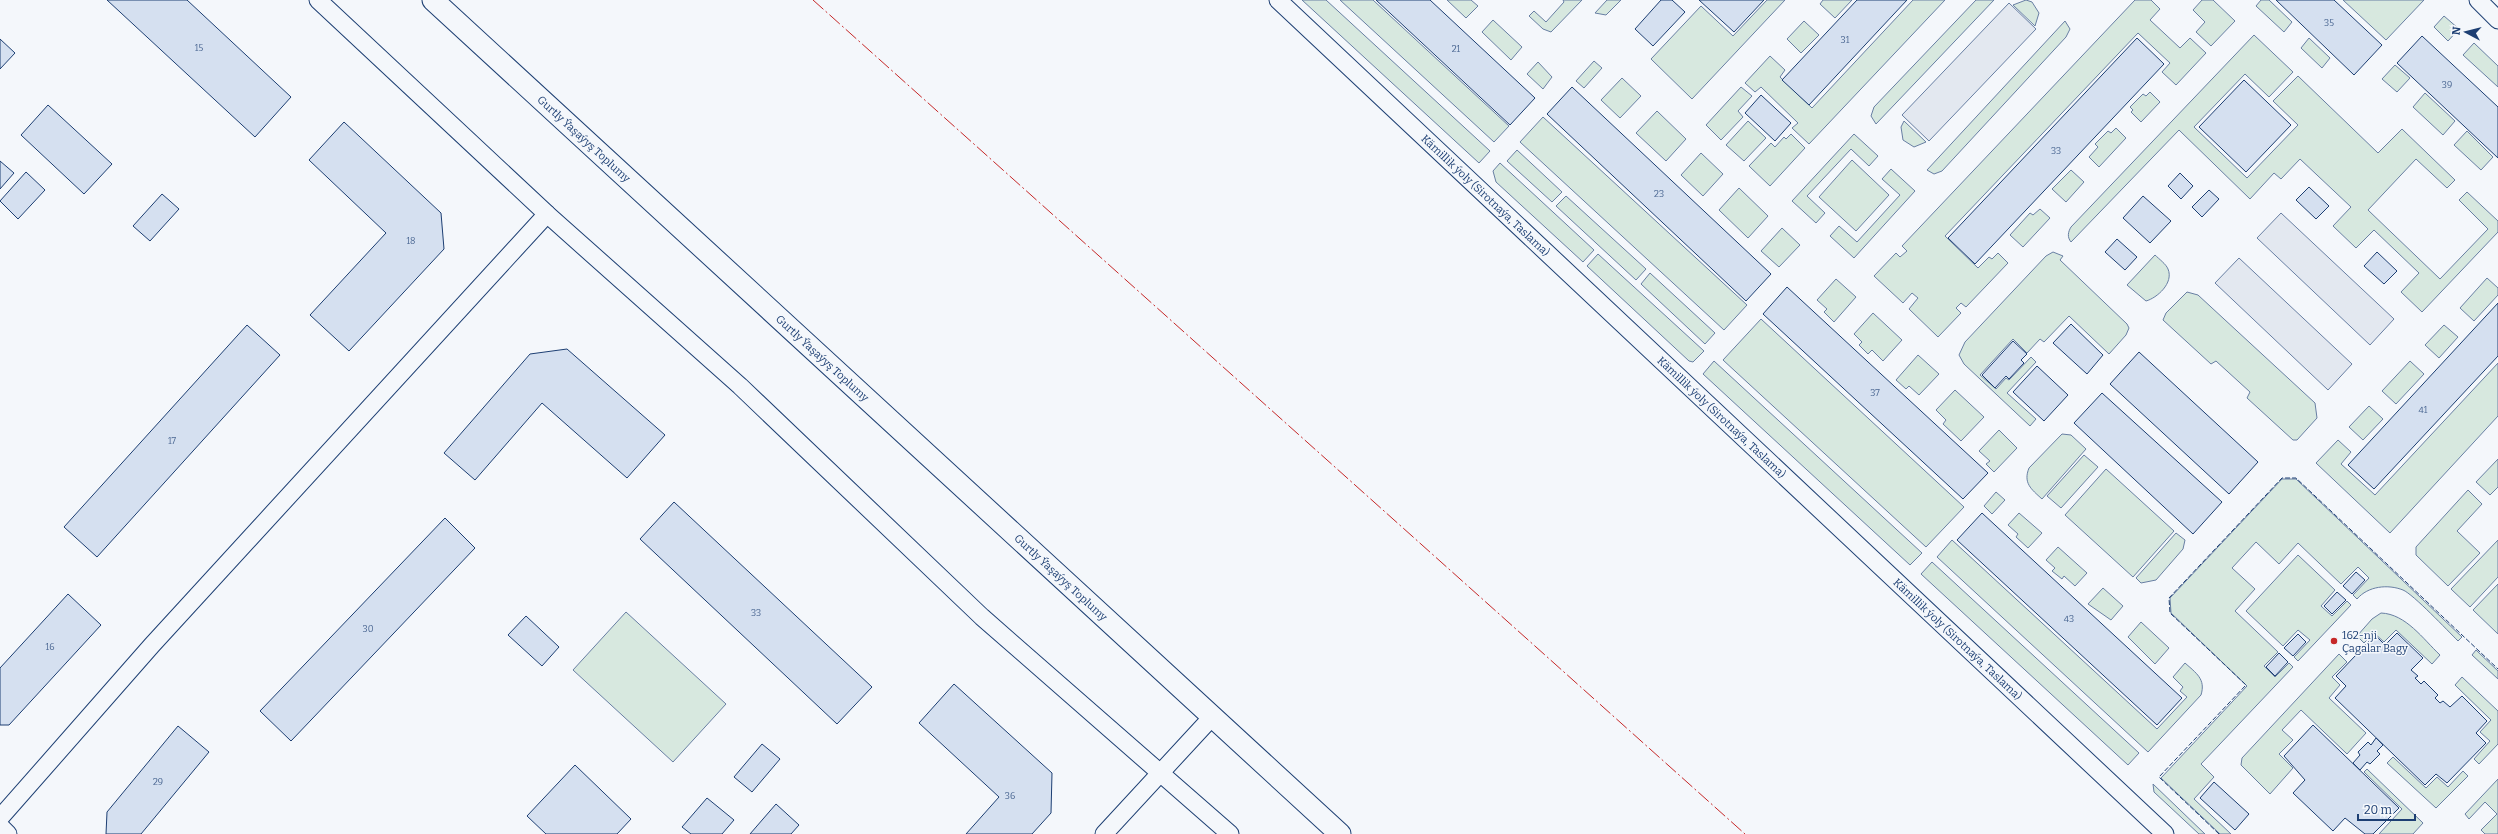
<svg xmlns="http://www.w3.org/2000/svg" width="2498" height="834" font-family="Bitter,serif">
<rect width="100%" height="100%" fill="#f4f7fb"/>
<path fill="#d7e8df" stroke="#687fa3" d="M1302,0H1326L1490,151L1479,163Z
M1340,0H1373L1509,126L1494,142Z
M1447,0H1471L1478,6L1466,18Z
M1563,0H1582L1551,32L1543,29L1529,16L1534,11L1546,22L1564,2Z
M1607,0H1621L1606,15L1595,13Z
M1767,0H1785L1692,99L1651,59L1701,6L1733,36Z
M1823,0H1852L1835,18L1820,4Z
M1913,0H1945L1809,144L1792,128L1798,123L1761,87L1755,92L1745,83L1770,56L1785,70L1780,77L1812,108Z
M1976,0H1994L1876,124L1871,116L1874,107Z
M2026,0L2032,2L2039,13L2035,26L2013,5Z
M2135,0H2151L2160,9L2150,20L2180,48L2190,38L2206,53L2176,85L2162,72L2170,63L2138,33L1945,236L1978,268L1989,257L1992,259L1998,253L2008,263L1966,307L1961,303L1956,308L1961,313L1938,337L1909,309L1918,298L1912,293L1903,303L1874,276L1896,253L1900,257L1907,251L1902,246Z
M2202,0H2213L2235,21L2211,46L2196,32L2205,22L2193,10Z
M2261,0H2269L2292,22L2284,32L2256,6Z
M2343,0H2424L2386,40Z
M2444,16L2459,29L2448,41L2434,27Z
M1493,20L1522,47L1511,60L1482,32Z
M1804,21L1819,35L1801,53L1787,39Z
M2065,21L2070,29L2066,37L1942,171L1934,174L1927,170Z
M2254,35L2293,72L2269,97L2245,74L2194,127L2247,178L2298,125L2273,101L2298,76L2378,153L2402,129L2455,180L2447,188L2416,159L2368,210L2440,279L2488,229L2459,200L2467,192L2498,221V232L2422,312L2401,292L2419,273L2374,230L2356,248L2333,226L2351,207L2300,159L2281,179L2274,173L2250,199L2179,130L2071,242C2067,237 2068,232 2071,227Z
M2309,38L2330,58L2322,68L2301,48Z
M2474,43L2498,66V87L2463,55Z
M1594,61L1602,68L1584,88L1576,81Z
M1538,62L1552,77L1543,89L1527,74Z
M2395,65L2410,78L2397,92L2382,79Z
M1622,78L1641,96L1620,118L1601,100Z
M1741,87L1752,96L1738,111L1743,117L1721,140L1706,125Z
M2150,92L2160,102L2141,122L2131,112L2133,110L2130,107L2143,94L2146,96Z
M2425,93L2455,121L2443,135L2413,107Z
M1657,111L1686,139L1666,161L1636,133Z
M1543,117L1747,305L1724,330L1520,142Z
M1748,121L1766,138L1744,161L1726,145Z
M1904,121L1926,142L1914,147L1903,140L1901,127Z
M2116,128L2126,138L2099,167L2089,157L2098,147L2095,144L2108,131L2111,133Z
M2467,131L2493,157L2481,170L2454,145Z
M1791,134L1805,148L1770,186L1749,166L1771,143L1775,147L1784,137L1786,139Z
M1854,134L1878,156L1869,166L1851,149L1807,196L1825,213L1816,223L1792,201Z
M1517,150L1562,192L1552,202L1507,161Z
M1701,153L1723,174L1703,196L1681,175Z
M1852,160L1889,195L1856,231L1819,197Z
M1500,163L1594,250L1583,262L1496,182L1493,171Z
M1891,169L1915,191L1854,258L1830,236L1839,226L1857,242L1900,195L1882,179Z
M2071,170L2084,182L2066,202L2052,189Z
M1739,188L1768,216L1748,238L1719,210Z
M1566,196L1646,269L1636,280L1556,206Z
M2040,209L2050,218L2023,247L2010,235L2030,213L2033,215Z
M1782,228L1800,245L1779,267L1761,251Z
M2053,252L2063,256L2060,260L2127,324L2129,328L2126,335L2109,354L2069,316L2044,342L2040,339L2027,353L2013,339L1980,375L1996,389L2006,378L2009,380L2031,357L2036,362L2007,393L2036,419L2030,426L1964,364L1959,355L1965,342L2046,256Z
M1598,254L1704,351L1693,362L1689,361L1587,266Z
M2155,255C2159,259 2166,264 2168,269C2174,283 2157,298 2146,301L2127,285Z
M1650,273L1715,333L1705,344L1641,284Z
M2487,278L2498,288V295L2474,321L2460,308Z
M1836,279L1856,297L1834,322L1824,312L1827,309L1817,300Z
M2187,292L2198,295L2315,403L2317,418L2297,440H2293L2247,398L2250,392L2216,361L2211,364L2163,320L2166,313Z
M1873,313L1902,340L1883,361L1872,350L1868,354L1859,345L1862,342L1854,334Z
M1761,319L1964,507L1926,547L1723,360Z
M2444,325L2458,337L2439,358L2425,345Z
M1918,355L1939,374L1919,395L1909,386L1906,389L1896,380Z
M1714,361L1922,553L1910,565L1703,374Z
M2410,361L2424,374L2396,404L2382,391Z
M2498,363V416L2390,533L2316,463L2338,440L2351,452L2341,464L2375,495Z
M1955,390L1984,417L1961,441L1943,424L1946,420L1936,410Z
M2369,406L2383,419L2363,440L2349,427Z
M1999,430L2017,448L1994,472L1986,464L1990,461L1979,451Z
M2062,434L2071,435L2086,449L2042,499C2031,489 2023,483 2029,468Z
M2084,455L2098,467L2061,508L2047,496Z
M2498,459V487L2490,495L2476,482Z
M2106,469L2174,531L2133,577L2065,515Z
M2282,479H2296L2462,637L2458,641C2448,631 2413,594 2403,590C2388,584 2368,586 2357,599L2353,595L2369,578L2358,567L2341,584L2298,543L2279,564L2256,542L2232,568L2255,589L2235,611L2278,652L2264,666L2275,677L2289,663L2293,667L2201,764L2214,777L2194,799L2231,834H2220L2161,778L2247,686L2171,613L2170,598Z
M2468,490L2482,504L2457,531L2480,553L2448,586L2416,555V547Z
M1996,492L2005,500L1992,514L1984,506Z
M2019,513L2042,533L2028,548L2016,537L2018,534L2008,525Z
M2176,533L2185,540L2183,549L2156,580L2141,583L2136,578Z
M1952,540L2157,729L2187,697L2180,691L2183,687L2173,677L2185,663C2196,673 2206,679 2201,695L2148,752L1937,557Z
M2498,540V577L2470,607L2451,589Z
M2058,547L2087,573L2075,586L2064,576L2062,579L2052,571L2055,568L2046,560Z
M2298,555L2335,590L2321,606L2332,616L2347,601L2351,605L2298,661L2294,657L2310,640L2298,630L2283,646L2246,611Z
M1932,562L2139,753L2128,765L1921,574Z
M2498,584V634L2473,610Z
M2103,588L2123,606L2111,620L2088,604Z
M626,612L726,704L673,762L573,670Z
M2381,613C2406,614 2423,639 2440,655L2432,664L2396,630L2384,642L2374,633L2364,643L2357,636L2372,619Z
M2141,622L2169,648L2155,664L2128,637Z
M2476,650L2498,671V679L2472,655Z
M2339,654L2347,662L2332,677L2340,685L2329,698L2366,733L2347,754L2301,710L2282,730L2293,740L2279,754L2293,768L2270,794L2241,765L2242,758Z
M2462,677L2498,711V744L2479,764L2474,759L2490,741L2480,732L2491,720L2455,685Z
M2393,757L2426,788L2437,777L2448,787L2463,771L2468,776L2436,808L2387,763Z
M2367,769L2423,823L2413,834H2379L2402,809L2364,772Z
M2498,779V834H2485L2481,830L2497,814L2485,802L2469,819L2465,814Z
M2153,784L2205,834H2199L2154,792Z"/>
<path fill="#e3e8f0" stroke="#687fa3" d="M2009,3L2036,29L1929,141L1902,115Z
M2281,213L2394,319L2370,345L2257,238Z
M2239,258L2352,364L2328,390L2215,283Z"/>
<path fill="#d5e0f0" stroke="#1d3f73" d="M107,0H187L291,97L255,137Z
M1376,0H1430L1535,98L1510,125Z
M1661,0H1672L1685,12L1653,46L1635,29Z
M1699,0H1764L1734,32Z
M1857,0H1907L1809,105L1782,80Z
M2276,0H2334L2382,45L2354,75Z
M2422,36L2498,107V158L2397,63Z
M2137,38L2164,64L1975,264L1948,238Z
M0,39L15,53L0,69Z
M2244,80L2291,125L2246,172L2199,127Z
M1572,87L1771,274L1746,301L1547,114Z
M1761,95L1791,123L1775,141L1745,113Z
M48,105L112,164L84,194L21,135Z
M344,122L441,213L444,249L349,351L310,315L386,233L309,160Z
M0,161L14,173L0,189Z
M26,172L45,190L18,219L0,201Z
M2180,173L2193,186L2181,199L2168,186Z
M2309,187L2329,206L2316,219L2296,200Z
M2209,190L2219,199L2202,217L2192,207Z
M162,194L179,209L150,241L133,226Z
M2143,196L2171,221L2150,243L2123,218Z
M2117,239L2137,257L2125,270L2105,252Z
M2377,252L2397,271L2384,284L2364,266Z
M1787,287L1988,473L1963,499L1763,314Z
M2498,303V356L2374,489L2348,465Z
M2071,324L2103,355L2087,374L2053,343Z
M247,325L280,355L97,557L64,527Z
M2013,341L2027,354L2021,360L2024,363L2009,379L2006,376L1995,388L1982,375Z
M567,349L665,435L627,478L542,403L475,480L444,453L530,354Z
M2139,352L2258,462L2229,494L2110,384Z
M2037,366L2068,395L2044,421L2013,392Z
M2102,393L2222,502L2193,534L2074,423Z
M674,502L872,687L837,724L640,539Z
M1982,513L2182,698L2157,725L1957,540Z
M445,518L475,548L291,741L260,711Z
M2356,572L2365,580L2352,594L2343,586Z
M2337,592L2346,600L2332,614L2324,606Z
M68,594L101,625L9,725H0V668Z
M526,616L559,647L542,666L508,635Z
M2397,633L2423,658L2411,670L2418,676L2415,678L2421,684L2424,681L2438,695L2435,698L2440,703L2443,701L2450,707L2462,696L2487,721L2476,733L2486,743L2447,783L2436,774L2425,785L2335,698L2346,686L2336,676L2375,635L2385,645Z
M2298,634L2306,642L2293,656L2284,648Z
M2279,653L2288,662L2275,676L2266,667Z
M954,684L1052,773L1051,813L1032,834H966L999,797L919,723Z
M2313,725L2399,808L2373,834H2365L2345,818L2333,831L2293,793L2305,780L2284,756Z
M178,726L209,752L141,834H106L107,812Z
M2376,738L2383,745L2377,751L2380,754L2370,764L2367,762L2360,770L2353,763L2360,755L2358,752L2368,742L2371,745Z
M762,744L780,759L752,792L734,777Z
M575,765L631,819L617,834H546L527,816Z
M2214,782L2249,814L2235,830L2200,798Z
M707,798L734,820L722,834H691L682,827Z
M776,804L799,825L791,834H750Z"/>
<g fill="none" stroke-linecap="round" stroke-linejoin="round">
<g stroke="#1d3f73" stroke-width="19">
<g id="minor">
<path d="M318,0L547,214L740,386L982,617L1230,834"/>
<path id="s1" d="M1278,0L2165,834"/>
<path d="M2478,0L2498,20"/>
<path d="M0,818L152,645L547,214"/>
<path d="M0,826L8,834"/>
<path d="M1104,834L1212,717"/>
</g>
</g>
<g stroke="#1d3f73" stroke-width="23">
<g id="tertiary">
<path id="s2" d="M433,0L1340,834"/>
</g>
</g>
<use href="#minor" stroke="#f4f7fb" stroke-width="17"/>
<use href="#tertiary" stroke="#f4f7fb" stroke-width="21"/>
<path stroke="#1d3f73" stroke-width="1" stroke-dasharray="5 2" stroke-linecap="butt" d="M2219,834L2159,777L2246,685L2170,613L2169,598L2282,478H2296L2498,669"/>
<path stroke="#c62828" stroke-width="1" stroke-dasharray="14 3 2 3" stroke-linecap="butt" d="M813,0L1745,834"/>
</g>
<circle fill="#c62828" stroke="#f4f7fb" stroke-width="1.5" cx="2334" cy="641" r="4"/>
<g text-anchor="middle" stroke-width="3" stroke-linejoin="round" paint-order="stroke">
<g font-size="9" fill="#4b6792">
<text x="2329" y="26">35</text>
<text x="1845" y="43">31</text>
<text x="199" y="51">15</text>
<text x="1456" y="52">21</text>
<text x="2447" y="88">39</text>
<text x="2056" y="154">33</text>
<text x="1659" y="197">23</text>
<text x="411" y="244">18</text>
<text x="1875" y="396">37</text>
<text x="2423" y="413">41</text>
<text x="172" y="444">17</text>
<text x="756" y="616">33</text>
<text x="2069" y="622">43</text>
<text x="368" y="632">30</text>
<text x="50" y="650">16</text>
<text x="158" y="785">29</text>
<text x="1010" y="799">36</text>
</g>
<g font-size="11" fill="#1d3f73" stroke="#f4f7fb">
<text dy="4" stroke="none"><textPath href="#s2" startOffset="205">Gurtly Ýaşaýyş Toplumy</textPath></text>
<text dy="4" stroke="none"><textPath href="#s1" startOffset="285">Kämillik ýoly (Sirotnaýa, Taslama)</textPath></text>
<text dy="4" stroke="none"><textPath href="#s2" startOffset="529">Gurtly Ýaşaýyş Toplumy</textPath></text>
<text dy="4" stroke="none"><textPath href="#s1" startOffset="609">Kämillik ýoly (Sirotnaýa, Taslama)</textPath></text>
<text dy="4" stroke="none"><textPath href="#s2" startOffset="853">Gurtly Ýaşaýyş Toplumy</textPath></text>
<text dy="4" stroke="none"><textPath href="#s1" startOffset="933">Kämillik ýoly (Sirotnaýa, Taslama)</textPath></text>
</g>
<g font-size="11" fill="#1d3f73" stroke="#f4f7fb" text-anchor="start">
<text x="2342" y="639">162-nji<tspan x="2342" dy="13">Çagalar Bagy</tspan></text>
</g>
</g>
<g transform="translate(2466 32) rotate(277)" stroke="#f4f7fb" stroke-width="3" paint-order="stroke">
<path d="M0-3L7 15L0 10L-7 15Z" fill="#1d3f73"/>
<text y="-6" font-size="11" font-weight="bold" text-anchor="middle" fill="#1d3f73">N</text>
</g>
<path d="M2358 814v6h57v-6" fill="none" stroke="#1d3f73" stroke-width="2"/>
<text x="2364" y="814" font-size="12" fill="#1d3f73" stroke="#f4f7fb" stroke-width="3" paint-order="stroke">20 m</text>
</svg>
